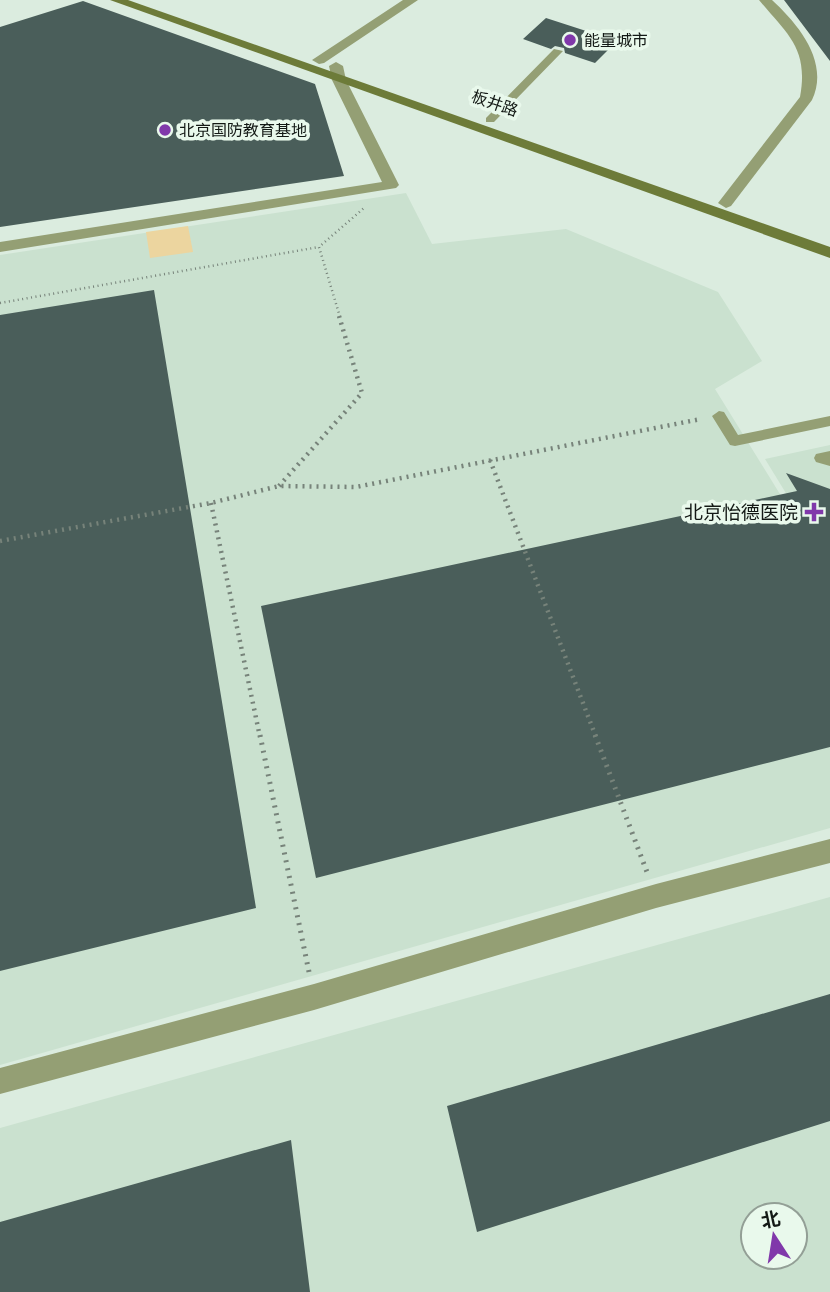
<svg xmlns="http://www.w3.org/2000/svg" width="830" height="1292" font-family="'Source Sans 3','Noto Sans SC',sans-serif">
<rect width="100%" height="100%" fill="#dbecdf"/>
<path fill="#cae1cf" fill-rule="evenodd" d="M406,193L432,244L566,229L718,292L762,361L715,389L830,575V828L0,1065V255Z
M830,445V565L765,459Z
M830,897V1292H0V1128ZM753,1215H795V1257H753Z"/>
<path fill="#ecd59f" d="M188,226L193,252L150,258L146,232Z"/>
<path fill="#4a5e5a" d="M784,0H830V61Z
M83,1L315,84L344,176L0,227V27Z
M546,18L617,41L595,63L565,53L564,48L555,46L551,49L523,39Z
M154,290L256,908L0,971V315Z
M786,473L830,489V747L316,878L261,606L797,491Z
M830,994V1121L477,1232L447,1106Z
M291,1140L310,1292H0V1222Z"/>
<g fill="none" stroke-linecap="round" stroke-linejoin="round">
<path stroke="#77837a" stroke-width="2.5" stroke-dasharray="1 3.5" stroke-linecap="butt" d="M0,303L319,247
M340,317L319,247L364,208"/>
<path stroke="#77837a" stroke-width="4.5" stroke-dasharray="2 5" stroke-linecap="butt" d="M490,460L596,737
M279,486L362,393L339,316
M211,503L260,737
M0,541L211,503L279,486L356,487L701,419"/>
<path stroke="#77837a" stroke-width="5" stroke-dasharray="2 6" stroke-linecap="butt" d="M260,735L309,972
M595,735L647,872"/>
<path fill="#949f74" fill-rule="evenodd" d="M554,49L563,51L494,122H486V118Z
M719,411L724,412L738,435L830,416V426L735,446L730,445L712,416Z
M830,451V466L816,462L814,458L816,454Z"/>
<path fill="#949f74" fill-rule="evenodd" d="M403,0H418L324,63L319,64L312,60Z
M759,0H772C798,24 830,62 812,100L731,206L726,208L718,203L800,97C809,48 787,34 759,0Z
M336,62L343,66L346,80L399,185L396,188L0,252V242L382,182L332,80L329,66Z
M830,839V863L656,908L314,1010L0,1094V1068L314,984L656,884Z"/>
<path fill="#6d7b39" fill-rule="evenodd" d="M110,0H128L830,247V258Z"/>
</g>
<g fill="#8038aa" stroke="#e9f9ec" stroke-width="2.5">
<circle cx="570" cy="40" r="7"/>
<circle cx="165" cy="130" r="7"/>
<path d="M810.5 501.5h7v7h7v7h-7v7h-7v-7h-7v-7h7z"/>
</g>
<g text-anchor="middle" stroke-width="7" stroke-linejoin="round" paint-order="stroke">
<g font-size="16" fill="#131915" stroke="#e9f9ec" text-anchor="start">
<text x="584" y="46">能量城市</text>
<text x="179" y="136">北京国防教育基地</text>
</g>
<g font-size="16" fill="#131915" stroke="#e9f9ec">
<text transform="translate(495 103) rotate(19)" y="6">板井路</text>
</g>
<g font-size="19" fill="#131915" stroke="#e9f9ec" text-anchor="end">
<text x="798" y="519">北京怡德医院</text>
</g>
</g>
<g transform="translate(774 1236) rotate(348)"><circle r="33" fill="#e9f9ec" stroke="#939f96" stroke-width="2"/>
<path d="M0-5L12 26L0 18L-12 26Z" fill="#8038aa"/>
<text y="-10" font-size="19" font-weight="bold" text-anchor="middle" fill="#131915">北</text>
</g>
</svg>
